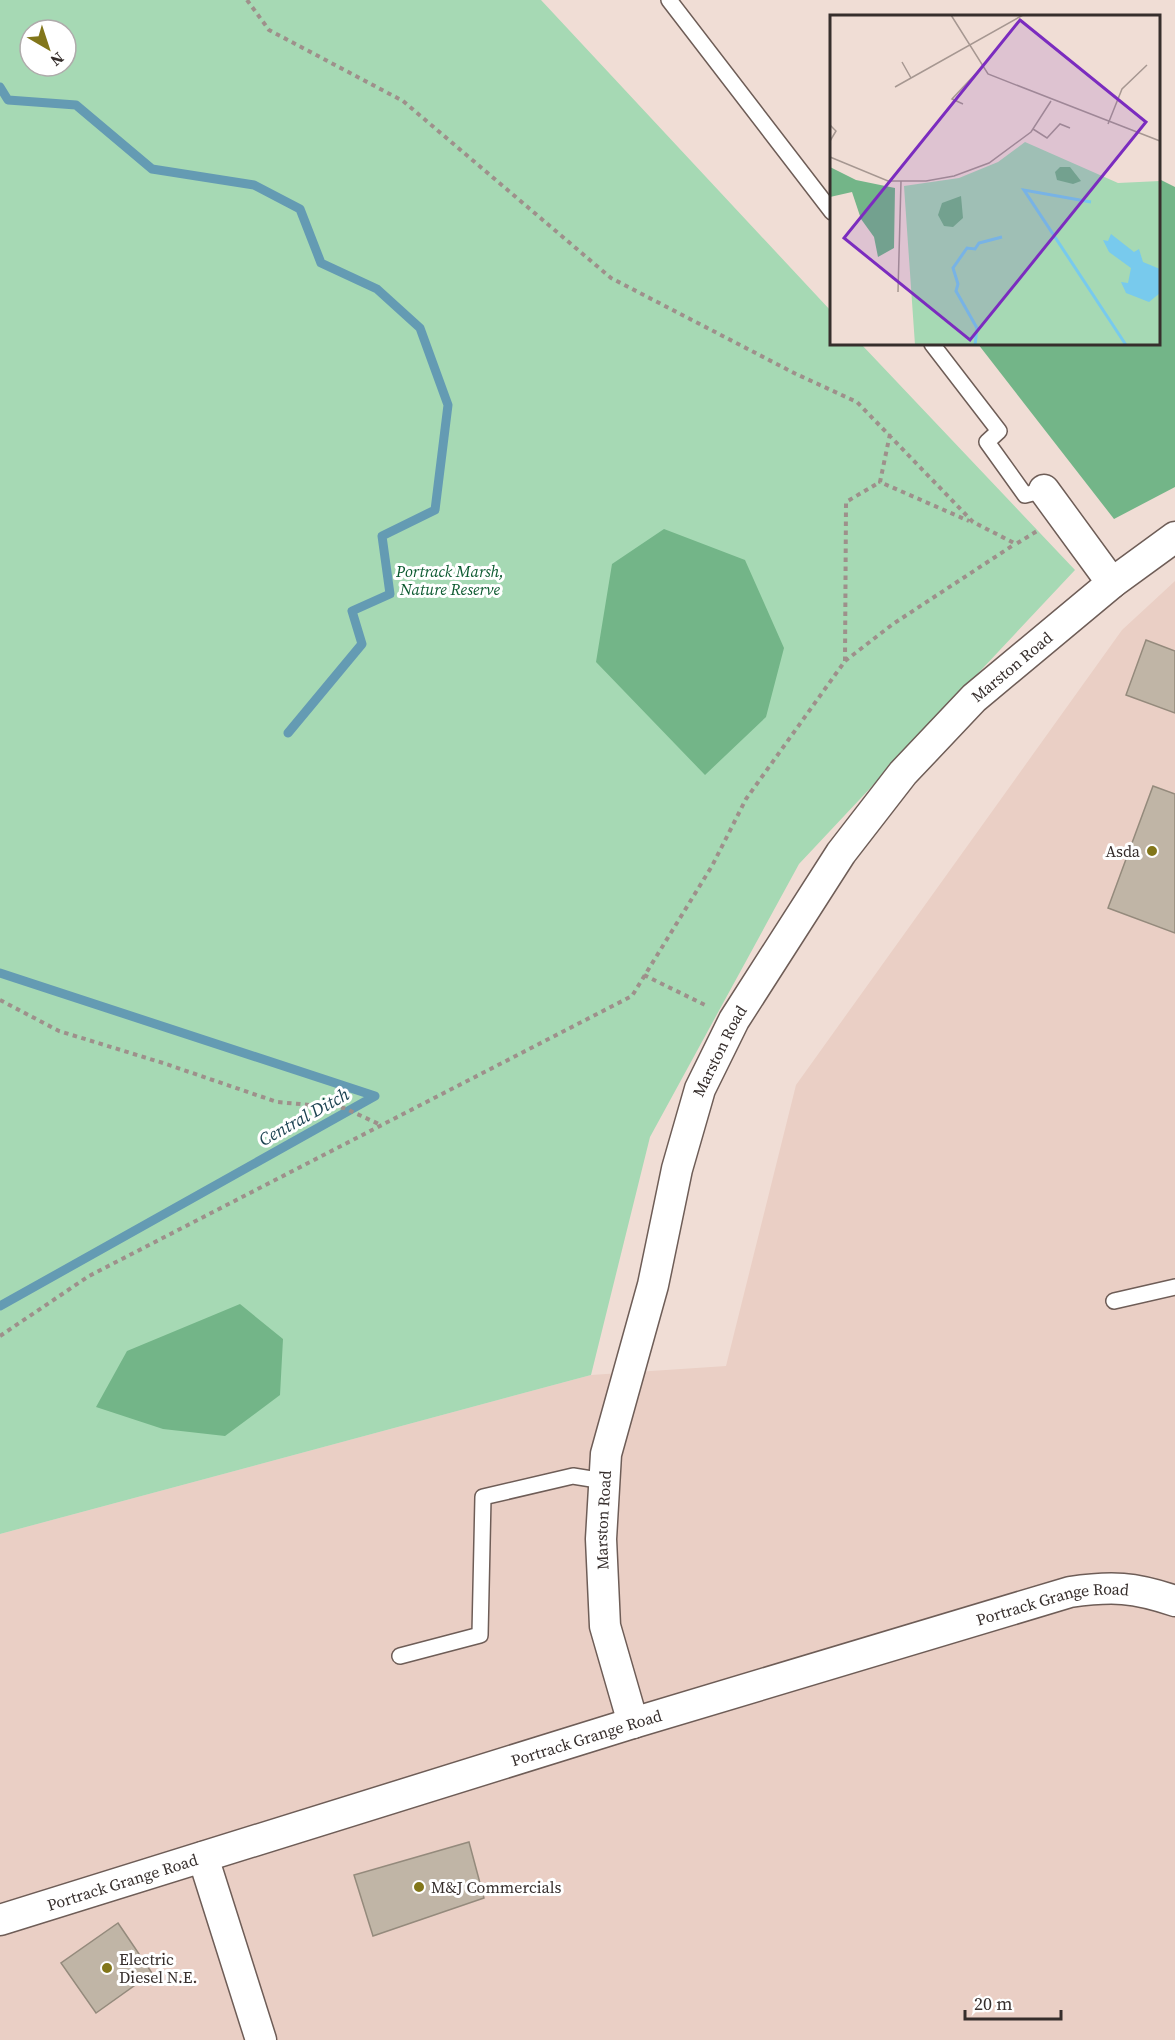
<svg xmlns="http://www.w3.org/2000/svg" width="1175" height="2040" font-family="'Source Serif 4',serif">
<rect width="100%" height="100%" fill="#f0ddd5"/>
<path fill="#eacfc5" d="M1175,581V2040H0V1534L591,1375L726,1366L796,1085L1122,630Z"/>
<path fill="#a6d9b4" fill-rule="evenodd" d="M0,0H541L831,311L832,344H861L1075,570L799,864L650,1137L591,1375L0,1534ZM30,30H66V66H30Z"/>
<path fill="#73b588" d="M1159,179L1175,187V487L1114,519L978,344H1158Z
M664,529L745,560L784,648L766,717L705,775L596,662L612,564Z
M240,1304L283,1339L280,1395L225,1436L163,1429L96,1407L127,1351Z"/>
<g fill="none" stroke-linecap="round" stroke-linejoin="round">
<path stroke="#649bb3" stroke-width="9" d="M0,87L8,100L76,105L152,169L254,185L300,209L321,263L377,289L420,328L448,405L435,510L382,536L390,594L352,611L362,644L288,733
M0,973L375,1096L0,1306"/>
</g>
<path fill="#c0b5a6" stroke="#948a7c" stroke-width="1.5" d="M1146,640L1175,651V713L1126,695Z
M1153,786L1175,794V933L1108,908Z
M469,1842L484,1898L373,1936L354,1875Z
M118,1923L152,1973L96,2013L61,1963Z"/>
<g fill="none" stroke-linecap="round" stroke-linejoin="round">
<g stroke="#6e5d57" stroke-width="18">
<path id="lane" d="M669,0L832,212
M932,344L999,431L987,442L1025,495L1044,490
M1114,1301L1175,1287
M400,1656L480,1635L483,1497L573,1476L604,1481"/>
</g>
<g stroke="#6e5d57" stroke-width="33">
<g id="street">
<path d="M1044,490L1112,583"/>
<path id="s1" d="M633,1723L605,1626L601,1539L606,1454L653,1285L677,1169L700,1089L734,1020L841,853L903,773L974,698L1112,583L1175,537"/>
<path d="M203,1857L261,2040"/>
<path id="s2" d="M0,1920L633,1723L1070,1592C1112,1586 1134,1587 1175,1601"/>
</g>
</g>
<path stroke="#9e908b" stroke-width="4" stroke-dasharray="4.5 4.5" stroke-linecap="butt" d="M247,0L269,30L403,101L611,278L796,374L857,402L973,522L1016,544L1037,531
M890,434L880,482L969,521
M845,661L893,624L1015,544
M644,975L707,1006
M0,1000L59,1031L163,1063L277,1102L344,1108L381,1125
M0,1336L89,1276L632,996L712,866L746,799L845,661L846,502L880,482"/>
<use href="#lane" stroke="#fff" stroke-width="15"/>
<use href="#street" stroke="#fff" stroke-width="30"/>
</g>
<g fill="#82761a" stroke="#fff" stroke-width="2">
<circle cx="1152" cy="851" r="6"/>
<circle cx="419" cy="1887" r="6"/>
<circle cx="107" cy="1968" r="6"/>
</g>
<g text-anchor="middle" stroke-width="6" stroke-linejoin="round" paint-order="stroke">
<g font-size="16" font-style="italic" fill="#0b592f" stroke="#fff">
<text x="450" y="577">Portrack Marsh,<tspan x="450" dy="18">Nature Reserve</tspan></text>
</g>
<g font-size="16" fill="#362e2c" stroke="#fff">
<text dy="6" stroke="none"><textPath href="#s1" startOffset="1179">Marston Road</textPath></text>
<text dy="6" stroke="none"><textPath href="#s1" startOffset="693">Marston Road</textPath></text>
<text dy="6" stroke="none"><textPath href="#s1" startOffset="207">Marston Road</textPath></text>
<text dy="6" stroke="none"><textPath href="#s2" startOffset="1100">Portrack Grange Road</textPath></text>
<text dy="6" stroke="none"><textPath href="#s2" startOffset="614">Portrack Grange Road</textPath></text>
<text dy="6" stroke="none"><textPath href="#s2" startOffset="128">Portrack Grange Road</textPath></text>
</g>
<g font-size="16" fill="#362e2c" stroke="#fff" text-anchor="start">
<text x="1140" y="857" text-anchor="end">Asda</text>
<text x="431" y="1893">M&amp;J Commercials</text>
<text x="119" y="1965">Electric<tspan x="119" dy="18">Diesel N.E.</tspan></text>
</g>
<g font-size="18" font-style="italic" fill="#1d4352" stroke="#fff">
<text transform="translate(304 1117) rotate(-29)" y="6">Central Ditch</text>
</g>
</g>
<g transform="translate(830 15)">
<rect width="330" height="330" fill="#f0ddd5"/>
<path d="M195,127L288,168L330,166V330H85L74,171L129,163L168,147Z" fill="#a6d9b4"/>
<path d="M0,152L26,165L65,173L64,233L48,242L44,222L31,204L22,177L0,182ZM230,152H240L251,166L243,169L227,165L225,157ZM131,181L133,203L123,212L114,211L108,200L112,188Z" fill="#73b588"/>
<path d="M281,219L304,237L309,234L313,247L330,254V278L319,287L296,278L291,267L298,268L301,253L279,237L273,225L278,226Z" fill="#78caed"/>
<path fill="none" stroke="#78caed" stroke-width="3" d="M261,187L194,175L296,330M145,330L147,313L126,276L128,269L123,253L137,233L145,234L149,228L172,222"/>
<path fill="none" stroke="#a69791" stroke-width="1.5" d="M121,0L158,59L330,126M72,47L81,63M65,72L193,0M133,89L122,84L152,52M278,109L292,74L317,50M0,110L6,116L0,126M203,114L217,123L230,109L240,113M0,142L58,166H96L124,161L159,148L201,117L221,86M68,277L71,166"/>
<path fill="#7b2cbf" fill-opacity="0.15" stroke="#7b2cbf" stroke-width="3" d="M190,5L316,107L140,325L14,223Z"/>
<rect width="330" height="330" fill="none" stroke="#362e2c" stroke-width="3"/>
</g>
<g transform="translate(48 48) rotate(141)"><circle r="28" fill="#ffffff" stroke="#afabab" stroke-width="1.5"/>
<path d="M0-4.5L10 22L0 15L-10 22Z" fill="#82761a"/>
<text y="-9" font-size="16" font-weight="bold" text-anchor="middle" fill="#362e2c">N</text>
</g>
<path d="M965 2010v9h96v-9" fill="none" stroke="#362e2c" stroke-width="3"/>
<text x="974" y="2010" font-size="18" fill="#362e2c" stroke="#ffffff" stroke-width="4.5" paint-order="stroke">20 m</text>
</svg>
